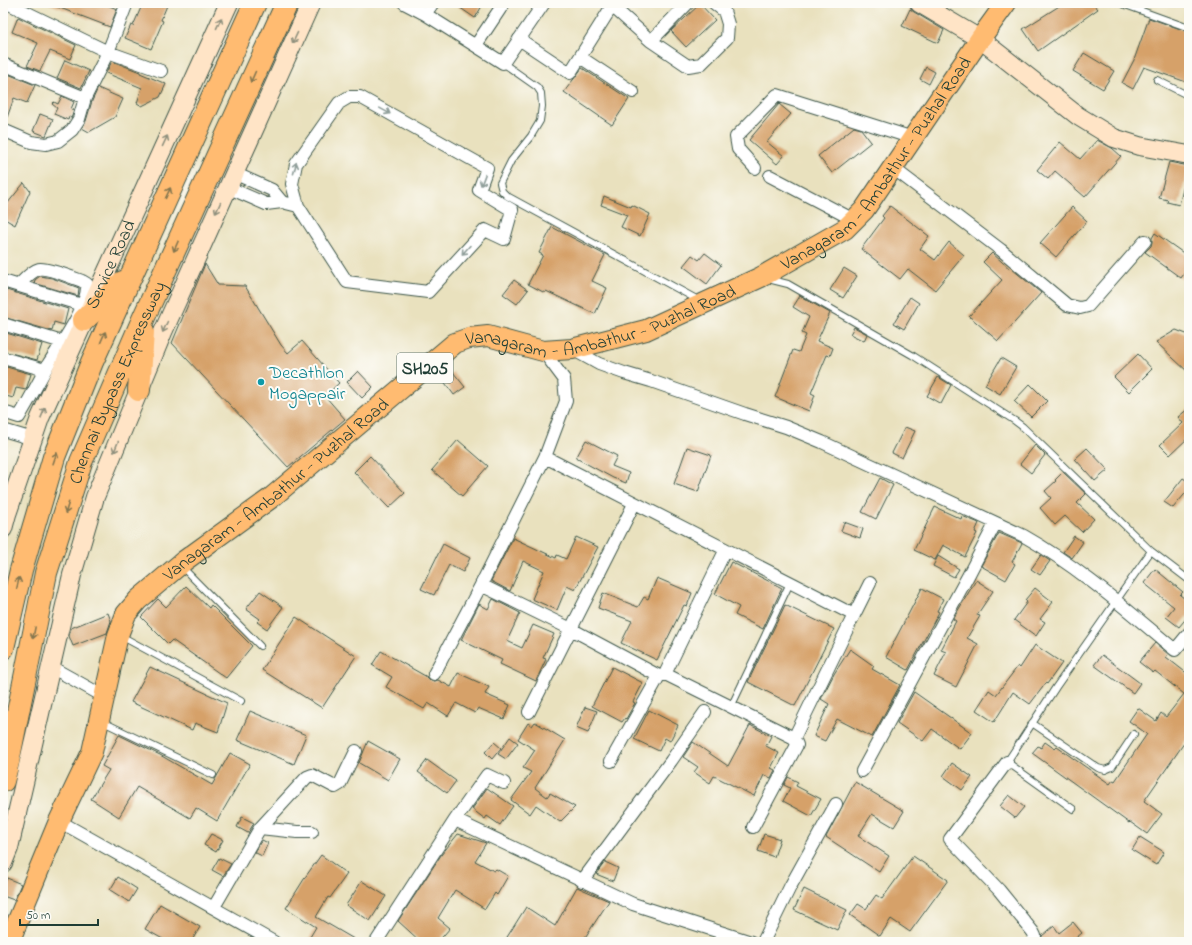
<svg xmlns="http://www.w3.org/2000/svg" width="1192" height="945" font-family="'Indie Flower',sans-serif">
<rect width="100%" height="100%" fill="#fdfcf7"/>
<filter id="ink" filterUnits="userSpaceOnUse"><feTurbulence type="fractalNoise" baseFrequency=".025" numOctaves="2"/><feDisplacementMap in="SourceGraphic" scale="8" xChannelSelector="R" yChannelSelector="G"/><feConvolveMatrix kernelMatrix="1 2 1 2 8 2 1 2 1" color-interpolation-filters="sRGB"/></filter>
<filter id="wash" filterUnits="userSpaceOnUse"><feTurbulence type="fractalNoise" baseFrequency=".012" numOctaves="4" result="noise"/><feDisplacementMap in="SourceGraphic" scale="16" xChannelSelector="R" yChannelSelector="G"/><feGaussianBlur stdDeviation="0.9" result="paint"/><feColorMatrix in="noise" values="0 0 0 0 0 0 0 0 0 0 0 0 0 0 0 0 0 1.4 0 .05"/><feComposite in="paint" operator="in"/></filter>
<g filter="url(#wash)">
<rect width="100%" height="100%" fill="#e9e1be"/>
<g id="blocks">
<path fill="#d6a169" d="M47,3H102L117,9L110,27Z
M143,3H168L161,20L163,21L151,49L125,38L131,25L133,26Z
M453,3H477L482,6L475,18Z
M1064,3H1093L1098,9L1038,51L1023,29Z
M700,4L715,20L686,47L671,31Z
M910,9L914,12L944,30L938,43L902,26Z
M18,17L76,45L70,59L50,51L40,71L27,66L38,43L12,32Z
M1149,18L1189,32V83L1144,67L1133,89L1122,83L1134,60Z
M1084,53L1114,71L1103,89L1073,71Z
M65,60L89,71L81,88L57,78Z
M112,61L140,72V73L166,84L160,97L142,106L137,103L142,88L106,73Z
M926,67L935,72L929,84L920,79Z
M582,68L629,99L612,125L564,92Z
M3,72L35,85L27,103L14,98L5,123H3Z
M98,88L123,99L115,117L89,132L82,128L86,121L92,101Z
M62,96L74,102L71,109L74,110L72,116L71,118L69,117L68,120L54,114L57,108L52,104L54,102L58,104Z
M779,104L791,114L767,142L784,156L777,164L749,140Z
M40,114L53,119L46,136L33,131Z
M854,127L861,129L871,142L832,173L818,156Z
M1097,140L1112,148L1121,156L1085,197L1055,171L1048,179L1037,170L1060,142L1080,159Z
M1169,162L1189,166L1179,205L1167,202L1168,200L1159,198Z
M24,183L30,191L15,225L3,218V209Z
M604,196L631,207L632,205L650,214L640,236L621,227L627,215L601,205Z
M890,206L929,236L920,249L935,260L949,242L964,255L935,290L908,269L900,279L861,249L884,218L882,216Z
M1072,207L1087,221L1056,257L1040,243Z
M552,227L605,255L592,281L607,288L595,314L546,291L545,293L528,284L543,255L539,253Z
M1155,233L1189,257V267L1181,278L1145,252L1151,246L1152,242V238Z
M705,253L721,265L707,284L683,266L692,255L699,260Z
M992,253L1011,270L1012,269L1041,293L998,341L969,316L1002,280L983,262Z
M205,264L218,285L245,286L281,345L288,353L302,341L339,383L325,396L345,419L288,467L172,343Z
M844,268L857,276L843,298L830,290Z
M40,276L52,278L79,288L78,296L34,283L35,280Z
M514,280L528,290L517,304L503,294Z
M3,289L68,309L64,325L54,322L52,331L3,317Z
M800,296L830,313L817,341L833,348L830,356L827,355L811,393L815,395L809,411L775,397L793,350L799,352L806,335L802,333L809,317L793,307Z
M910,297L919,303L904,329L894,323Z
M854,327L867,334L864,341L850,334Z
M1176,330L1189,335V373L1156,342Z
M3,332L42,344L37,360L3,351Z
M1138,354L1152,369L1129,392L1114,377Z
M1001,358L1016,367L1000,394L985,385Z
M3,366L31,374L26,390L16,388L13,398L3,395Z
M358,371L373,387L362,398L347,382Z
M453,372L465,387L454,395L443,380Z
M938,377L951,385L941,404L927,396Z
M1030,384L1047,401L1031,417L1014,401Z
M1189,408V437L1170,455L1160,445L1183,423L1178,417Z
M905,427L915,431L902,458L892,453Z
M458,440L488,466L462,496L432,470Z
M586,440L617,456L612,466L629,473L626,483L613,478L576,458Z
M1035,445L1045,455L1031,473L1020,464Z
M687,447L711,455L698,492L674,484Z
M1087,448L1108,470L1095,481L1075,459Z
M370,456L405,493L389,508L354,472Z
M1063,472L1086,494L1077,503L1094,519L1082,532L1065,516L1055,525L1040,508L1051,498L1045,491L1056,481L1055,480Z
M880,478L893,485L876,519L862,512Z
M1183,478L1189,482V489L1173,508L1164,502Z
M935,507L961,519L962,516L979,523L975,532L977,533L965,557L943,545L935,560L914,550Z
M844,522L863,529L860,538L841,531Z
M999,533L1022,543L1012,562L1015,564L1006,580L981,566Z
M1074,536L1083,542L1072,558L1063,552Z
M576,537L598,547L575,590L567,586L557,610L532,599L544,571L523,561L510,591L491,581L513,538L556,558L557,555L566,559Z
M443,544L470,558L463,572L449,565L434,595L421,589Z
M1041,555L1050,561L1040,575L1031,569Z
M938,556L959,569L954,577L933,566Z
M731,562L782,588L763,629L735,615L739,607L715,594Z
M1155,569L1183,592L1180,595L1189,602V615L1179,627L1166,617L1174,607L1144,583Z
M657,578L692,593L687,606L684,605L657,660L621,643L632,621L598,608L603,593L638,607L644,597L648,599Z
M976,580L993,591L977,615L980,616L967,638L978,644L956,687L934,676L946,652L941,650L956,621L953,619Z
M186,586L209,608L211,605L252,646L226,678L172,640L168,644L141,617L158,599L166,607Z
M922,588L943,599L937,611L939,612L908,670L886,657Z
M1035,588L1053,602L1040,619L1045,622L1036,636L1014,620L1027,602L1025,600Z
M260,591L283,607L267,629L257,622L260,619L246,609Z
M493,599L520,613L507,641L522,648L533,625L554,634L543,658L546,659L536,681L500,664L502,660L461,640L479,604L488,609Z
M785,605L834,629L795,706L748,682Z
M108,613L111,621L107,633L73,646L69,636L71,628Z
M296,617L356,656L322,708L262,670Z
M1155,643L1168,654L1166,657L1189,675V736L1144,801L1162,814L1147,834L1130,822L1129,823L1032,753L1038,746L1041,748L1045,742L1055,749L1057,747L1110,784L1113,780L1115,781L1147,734L1129,721L1138,708L1156,721L1161,713L1166,717L1184,694L1155,671L1153,673L1139,662Z
M1035,645L1062,663L1047,684L1046,683L1030,704L1013,692L994,722L976,710L989,690L996,695L1018,666L1020,668Z
M850,649L874,666L872,669L900,685L872,737L837,719L825,741L814,736L829,704L821,699L834,674Z
M381,651L427,677L431,681H435L438,680L451,687L458,673L489,687L485,694L510,705L504,719L478,708L475,713L456,703L448,716L428,703L424,709L386,687L392,677L372,665Z
M1102,655L1140,683L1133,693L1094,665Z
M150,667L227,703L218,732L195,723L192,730L131,702Z
M612,667L643,683L633,702L635,703L626,719L625,718L622,722L592,706Z
M914,692L972,733L960,749L932,729L923,741L897,723Z
M585,707L597,711L588,733L576,728Z
M649,710L678,725L670,741L665,738L659,751L634,739Z
M250,711L306,735L294,764L237,740Z
M535,722L565,740L535,788L547,797L550,793L575,807L560,822L536,805L530,814L511,800L531,772L523,768L535,750L518,739L528,723L532,726Z
M750,725L771,736L766,746L779,753L771,768L775,770L771,778L764,775L754,796L714,776L710,783L694,772L698,767L683,757L693,742L728,766Z
M119,735L160,755L212,785L230,753L250,764L217,821L196,808L190,818L137,787L119,817L91,799L109,770L102,766Z
M510,737L518,743L506,759L498,754Z
M368,741L400,759L388,780L359,763Z
M494,742L501,748L492,759L485,752Z
M427,760L456,781L447,793L418,772Z
M952,763L972,777L962,790L943,776Z
M788,777L798,782L796,786L821,799L811,816L783,801L790,788L784,785Z
M855,782L904,811L894,827L872,814L858,836L889,856L879,872L826,837Z
M487,788L513,806L500,825L487,816L485,819L472,809Z
M1009,795L1024,807L1015,818L1000,806Z
M242,817L254,823L248,833L237,827Z
M211,834L223,840L216,852L204,845Z
M458,834L486,843L475,861L494,871L496,869L508,876L497,895L495,893L485,909L455,890L438,918L450,928L438,942H421L398,921L441,855Z
M764,834L780,839L774,857L758,851Z
M1140,837L1164,852L1156,865L1132,850Z
M262,840L268,843L262,856L254,852Z
M321,855L347,874L330,898L328,897L316,917L359,942H307L316,927L286,908L306,876Z
M913,856L948,880L910,932L891,919L880,936L850,915L858,904L866,909L876,895L882,899Z
M219,858L231,864L223,876L212,870Z
M605,862L618,868L613,881L596,874Z
M118,877L137,889L129,902L110,890Z
M7,878L21,884L14,900L3,896V887Z
M362,881L386,896L370,921L346,905Z
M577,887L609,901L582,942H504L526,907L555,926Z
M804,889L847,910L837,930L794,910Z
M160,904L200,927L191,942H168L145,929Z
M1073,922L1082,933L1071,942H1041L1042,936L1054,926L1059,933Z"/>
</g>
</g>
<g filter="url(#ink)">
<use href="#blocks" fill-opacity="0" stroke="#3d5649" stroke-width="1"/>
<g fill="none" stroke-linecap="round" stroke-linejoin="round">
<g stroke="#3d5649" stroke-width="8">
<path id="lane" d="M1120,3L1189,28
M503,63L537,87L541,93L542,106L540,121L531,136L511,161L500,183L502,191L507,196L700,301
M1157,80L1189,96
M768,279L788,284L912,355L1015,421L1023,427L1151,551L1189,580
M182,567L260,646
M121,636L241,701
M731,707L790,583
M101,721L213,775
M1032,723L1098,768L1105,770L1112,767L1134,734
M1073,809L1007,762L1056,687L1151,551"/>
</g>
<g stroke="#3d5649" stroke-width="14">
<path id="street" d="M7,3L108,52L161,71
M404,3L425,14L503,63L544,3
M425,14L433,3
M519,39L570,73L612,6L651,41L688,66L701,64L727,38L728,24L724,11L714,3
M651,41L688,3
M476,45L504,3
M580,57L633,92
M3,64L85,98
M3,130L31,142L46,144L58,141L72,130L79,119L85,98L108,52L127,3
M755,168L738,149L736,137L777,95L913,138
M893,168L1001,250L1067,305L1080,308L1088,306L1145,241
M234,173L272,190L282,202
M770,176L854,220
M227,187L266,204L282,202L298,206L347,282L428,292L485,230L504,239L512,210L479,190L487,168L360,97H349L339,103L296,164L292,184L298,206
M3,281L82,305
M3,324L62,342
M572,349L599,364L624,373L651,381L745,414L786,427L822,442L1024,536C1079,567 1127,610 1175,650L1189,633
M543,351L564,379L566,401L545,457L854,615L794,738L665,674L659,676L571,629L481,585L545,457
M3,358L45,370
M3,412L19,417C30,399 39,381 49,363C60,345 89,306 87,284L82,281C74,278 46,267 39,269C31,271 24,280 19,285
M3,430L33,439
M854,615L870,583
M51,667L105,697
M434,674L481,585
M665,674L725,551
M529,712L634,504
M611,761L659,676
M1007,762L950,839L999,890L1033,932L1035,936L1033,942
M862,771L968,576L995,524
M455,820L633,904L751,942
M59,821L274,942
M753,827L797,745L794,738
M260,828L297,832H312
M582,881L671,761L705,712
M214,907L260,828L307,777L312,775L335,787L340,784L356,751
M376,942L455,820L487,775L504,783
M763,942L790,887L836,804"/>
</g>
<g stroke="#3d5649" stroke-width="20">
<g id="secondary">
<path d="M919,3L980,39L1078,116L1114,138L1139,146L1189,155"/>
<path id="s1" d="M3,529L7,514L40,418L229,3"/>
<path d="M3,863L9,848L72,575L95,497L163,332L311,3"/>
</g>
</g>
<g stroke="#3d5649" stroke-width="22">
<g id="primary">
<path id="s2" d="M9,942L59,821L92,752L118,635L126,614L138,600L184,561L271,498L455,343L469,338L488,336L543,351L572,349L646,330L761,277L845,229L864,210L980,39L1006,3"/>
</g>
</g>
<g stroke="#3d5649" stroke-width="24">
<g id="highway">
<path d="M84,320L123,282"/>
<path d="M139,390L143,332"/>
<path d="M3,648L21,570L54,457L92,362L255,3"/>
<path id="s3" d="M3,781L8,762L46,573L81,462L144,317L287,3"/>
</g>
</g>
<use href="#lane" stroke="#fff" stroke-width="6"/>
<use href="#street" stroke="#fff" stroke-width="12"/>
<use href="#secondary" stroke="#ffe4c6" stroke-width="18"/>
<use href="#primary" stroke="#ffbb71" stroke-width="20"/>
<use href="#highway" stroke="#ffbb71" stroke-width="22"/>
</g>
<defs><path id="oneway-shaft" d="M-6 0H5M1.5-3L5.5 0L1.5 3" fill="none" stroke-width="1.6" stroke-linecap="round" stroke-linejoin="round"/></defs>
<g stroke="#8f907d">
<use href="#oneway-shaft" transform="translate(219 23) rotate(-65)"/>
<use href="#oneway-shaft" transform="translate(295 38) rotate(115)"/>
<use href="#oneway-shaft" transform="translate(165 141) rotate(-65)"/>
<use href="#oneway-shaft" transform="translate(218 208) rotate(114)"/>
<use href="#oneway-shaft" transform="translate(165 327) rotate(114)"/>
<use href="#oneway-shaft" transform="translate(43 413) rotate(-67)"/>
<use href="#oneway-shaft" transform="translate(116 447) rotate(112)"/>
</g>
<g stroke="#84764f">
<use href="#oneway-shaft" transform="translate(253 77) rotate(114)"/>
<use href="#oneway-shaft" transform="translate(168 193) rotate(-65)"/>
<use href="#oneway-shaft" transform="translate(176 246) rotate(114)"/>
<use href="#oneway-shaft" transform="translate(103 337) rotate(-66)"/>
<use href="#oneway-shaft" transform="translate(55 458) rotate(-71)"/>
<use href="#oneway-shaft" transform="translate(67 508) rotate(107)"/>
<use href="#oneway-shaft" transform="translate(18 583) rotate(-77)"/>
<use href="#oneway-shaft" transform="translate(34 633) rotate(101)"/>
</g>
<g stroke="#8f9e9a">
<use href="#oneway-shaft" transform="translate(385 111) rotate(29)"/>
<use href="#oneway-shaft" transform="translate(295 168) rotate(-75)"/>
<use href="#oneway-shaft" transform="translate(483 180) rotate(111)"/>
<use href="#oneway-shaft" transform="translate(466 250) rotate(132)"/>
</g>
</g>
<circle fill="#0f9aa8" stroke="#fdfcf7" stroke-width="1.5" cx="261" cy="382" r="4"/>
<g text-anchor="middle" stroke-width="4" stroke-linejoin="round" paint-order="stroke">
<rect fill="#fdfcf7" stroke="#62766e" stroke-width="1" x="397" y="353" width="56" height="30" rx="3"/>
<g font-size="17" font-weight="bold" fill="#1f3d34">
<text x="425" y="374">SH205</text>
</g>
<g font-size="18" fill="#1f3d34" stroke="#fdfcf7">
<text dy="6" stroke="none"><textPath href="#s2" startOffset="1265">Vanagaram - Ambathur - Puzhal Road</textPath></text>
<text dy="6" stroke="none"><textPath href="#s1" startOffset="286">Service Road</textPath></text>
<text dy="6" stroke="none"><textPath href="#s2" startOffset="929">Vanagaram - Ambathur - Puzhal Road</textPath></text>
<text dy="6" stroke="none"><textPath href="#s3" startOffset="416">Chennai Bypass Expressway</textPath></text>
<text dy="6" stroke="none"><textPath href="#s2" startOffset="545">Vanagaram - Ambathur - Puzhal Road</textPath></text>
</g>
<g font-size="18" fill="#0d838f" stroke="#fdfcf7" text-anchor="start">
<text x="269" y="378">Decathlon<tspan x="269" dy="21">Mogappair</tspan></text>
</g>
</g>
<rect width="1192" height="945" fill="none" stroke="#fdfcf7" stroke-width="16"/>
<path d="M20 919v6h78v-6" fill="none" stroke="#1f3d34" stroke-width="2"/>
<text x="26" y="919" font-size="12" fill="#1f3d34" stroke="#fdfcf7" stroke-width="3" paint-order="stroke">50 m</text>
</svg>
